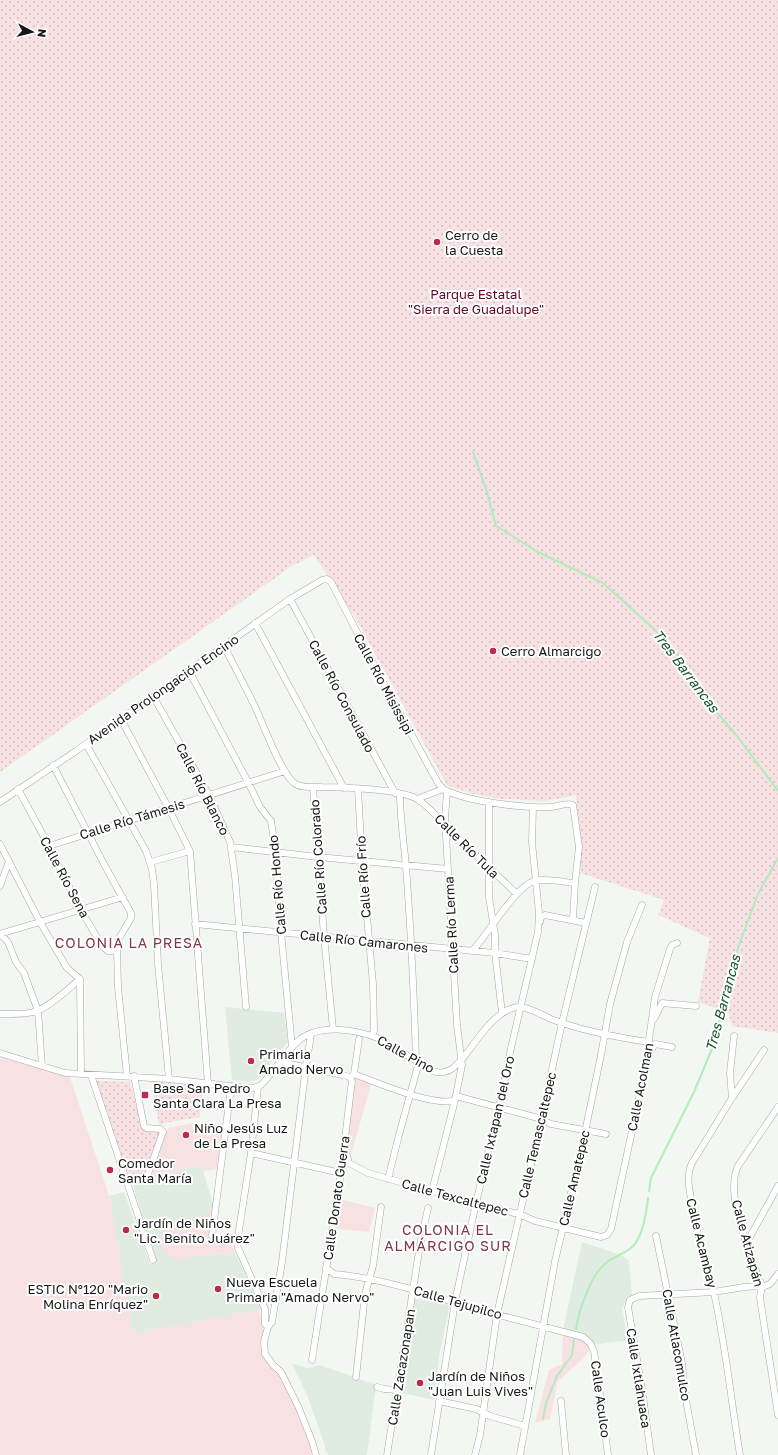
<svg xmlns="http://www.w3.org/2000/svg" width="778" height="1455" font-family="'Golos Text',sans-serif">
<defs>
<pattern id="park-dots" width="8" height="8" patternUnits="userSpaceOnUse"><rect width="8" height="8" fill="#f7e1e3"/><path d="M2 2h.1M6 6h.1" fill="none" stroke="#d3c0c2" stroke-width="1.8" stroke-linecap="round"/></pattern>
</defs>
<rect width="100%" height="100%" fill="#f2f7f2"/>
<path fill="#e0ece2" d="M225,1007L284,1013L288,1042L257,1080L250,1082L232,1080Z
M201,1164L213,1204L212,1212L171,1226L174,1238L177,1260L207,1254L235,1253L261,1308L259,1310L133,1334L109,1196L124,1192L150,1264L156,1263L133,1185Z
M582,1242L623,1256L629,1261L632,1296H628L622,1308L628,1341L612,1342L593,1345L563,1330Z
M412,1298L450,1305L440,1351L434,1400L402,1393Z
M292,1364L309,1368L320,1365L376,1385L367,1455H328L325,1450V1446L307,1395Z"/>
<path fill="#f7e1e3" d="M0,1057L70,1077L109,1196L133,1334L259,1310L265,1337L263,1353L277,1369L286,1372L320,1455H0Z
M353,1072L372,1081L351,1155L346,1135Z
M198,1122L223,1125L217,1169L203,1171L201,1164L150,1180L168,1128Z
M340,1199L375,1208L369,1232L333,1228Z
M212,1212L208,1238L230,1240L235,1253L207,1254L177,1260L164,1254L160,1242L174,1238L170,1226Z
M563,1330L593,1345L584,1358L558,1381L550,1419L535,1423L549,1370L562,1364Z"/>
<path fill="url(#park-dots)" d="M0,0H778V1033L732,1026L728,1012L698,1002L710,938L658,915L664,900L581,873V855L576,795L546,801L502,799L473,794L447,785L355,617L314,555L292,566L0,772Z
M96,1081L130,1082L142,1128L161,1131L144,1173L126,1179Z
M151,1081L203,1086L200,1117L159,1124Z"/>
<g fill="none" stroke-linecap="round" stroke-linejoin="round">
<path stroke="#b0edbb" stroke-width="2" d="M473,452L487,492L496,526L538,552L603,583L654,629L688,668L716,711L737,736L778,791
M649,1191L651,1178L694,1092L714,1044L733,962L747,923L758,894L778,858
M576,1329C579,1310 591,1274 606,1263C614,1256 629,1252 634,1245C644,1233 646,1213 648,1198
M543,1419L546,1403L557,1376L572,1355L574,1339"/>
<g stroke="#a4a9a5" stroke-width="7">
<path id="minor" d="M290,599L395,793
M255,623L344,788
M224,646C235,668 247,689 257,711C264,727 282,774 294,783C301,789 313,786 321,787C341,787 401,789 417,799C428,806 437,816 445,826L517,894
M189,671L249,784L260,807L271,821L275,847L281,932L292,1047
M153,696L209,795L230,842L235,876L246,1007
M121,719L169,809L190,851L208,1084
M86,744L146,851L152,869L154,884L158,964L169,1079
M53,765L105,866L131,913V918L118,940L117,951L118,987L127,1076
M313,787L324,936L333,1029
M18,789L49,846L80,909L103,947L108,951H117
M358,789L362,861L373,984L374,1030L373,1036
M400,794C400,818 404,842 406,867C411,931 414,996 416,1060
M417,799L443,789
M0,802L76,751L290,599L322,580L327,579L331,582L385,686L438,783C441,786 443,790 447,791C471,802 523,808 550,807C557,807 568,802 573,805L579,847L575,883L573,920
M489,802V897L495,935V953L502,1013
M0,844L40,922L67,968L80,979L81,1074
M49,846L285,771
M231,847L318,857L448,869
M151,862L190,851
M0,886L9,861
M540,922L541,917L545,915L586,923
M195,924L495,953L532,959
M0,934L8,942L16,962L24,973L38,1011L42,1066
M0,934L123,897
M472,951C487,936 517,884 535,881C547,878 562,882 575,883
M0,1014C12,1014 26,1015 37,1011C53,1004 67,990 80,979
M654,1019L662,1003L696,1006
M0,1053L65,1073L169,1079L248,1088H253L261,1085C274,1072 283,1055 297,1042C317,1023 356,1029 380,1039L433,1071C439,1074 448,1072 453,1068C457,1065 460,1061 464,1057C476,1041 493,1014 513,1008C524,1004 540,1014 551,1019C582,1031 615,1037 648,1042
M648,1055L655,1044L672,1047
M280,1062L343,1075L350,1077
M354,1074C376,1082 435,1108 455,1100
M91,1075L153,1260
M351,1077L354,1074L359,1039
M258,1087L251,1153L237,1243L238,1248L265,1309V1324L268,1327L264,1342L265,1354L273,1365L281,1372L298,1406L312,1441L316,1455
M456,1096L538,1118L551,1124L606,1134
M732,1098L730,1073L734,1036
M778,1107L738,1166C725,1192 747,1245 756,1271C757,1276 761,1281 762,1286C762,1290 760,1294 760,1298L778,1415
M345,1141L346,1152L349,1163L368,1173L496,1209L519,1214L535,1221L601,1237L607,1235L611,1229L644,1075L655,997L670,949L672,945L677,943
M251,1153L341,1173
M388,1179L399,1135L419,1062
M127,1182L145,1176L148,1174L163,1132L161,1129L146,1128L144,1126L134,1076
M432,1191L455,1100L462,1065L457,1025L445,818L447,792
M212,1236L231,1087
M656,1236L682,1363L685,1394L696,1455
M746,1244L778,1186
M326,1268L329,1270L334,1274C379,1278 422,1291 464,1306L583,1337L590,1343L594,1351L608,1455
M268,1327L272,1322L282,1262L306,1066L311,1035
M312,1360L341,1173L351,1088L352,1082L350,1077
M356,1377L365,1294L373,1266L381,1207
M377,1387L384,1389L397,1390
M439,1401L476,1409L490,1416L525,1426
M561,1401L566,1455
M387,1455L420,1245L428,1208
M431,1455L455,1302L476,1203L499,1107L511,1048L538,932L539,913L532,842L533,807
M475,1455L480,1435L497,1314L535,1147L541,1126L543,1111L562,1023L595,887
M520,1455L555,1261L584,1137L601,1055L610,1004L627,942L642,905
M651,1455L642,1389L628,1307L630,1300L639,1296L714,1292L744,1287L765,1286L770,1284L778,1274
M740,1455C731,1401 726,1347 714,1293C706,1260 694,1227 690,1193C688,1183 687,1173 692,1163L732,1098L764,1050"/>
</g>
<use href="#minor" stroke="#fff" stroke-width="6"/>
</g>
<g fill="#bb2a50" stroke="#fff" stroke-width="1.5">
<circle cx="437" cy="242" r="4"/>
<circle cx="493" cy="651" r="4"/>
<circle cx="251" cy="1061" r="4"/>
<rect x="141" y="1091" width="8" height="8" rx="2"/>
<circle cx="186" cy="1135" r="4"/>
<circle cx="110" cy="1170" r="4"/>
<circle cx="126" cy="1230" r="4"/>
<circle cx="218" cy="1289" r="4"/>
<circle cx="156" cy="1296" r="4"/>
<circle cx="420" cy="1383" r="4"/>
</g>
<g text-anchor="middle" stroke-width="4" stroke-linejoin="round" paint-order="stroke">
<g font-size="13" fill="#161816" stroke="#fff" text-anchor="start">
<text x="445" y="240">Cerro de<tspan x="445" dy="15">la Cuesta</tspan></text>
<text x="501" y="656">Cerro Almarcigo</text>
<text x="259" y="1059">Primaria<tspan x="259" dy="15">Amado Nervo</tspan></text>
<text x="153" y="1093">Base San Pedro<tspan x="153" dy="15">Santa Clara La Presa</tspan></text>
<text x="194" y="1133">Niño Jesús Luz<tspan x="194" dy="15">de La Presa</tspan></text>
<text x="118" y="1168">Comedor<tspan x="118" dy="15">Santa María</tspan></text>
<text x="134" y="1228">Jardín de Niños<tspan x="134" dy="15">"Lic. Benito Juárez"</tspan></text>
<text x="226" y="1287">Nueva Escuela<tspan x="226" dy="15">Primaria "Amado Nervo"</tspan></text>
<text x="148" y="1294" text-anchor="end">ESTIC N°120 "Mario<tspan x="148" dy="15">Molina Enríquez"</tspan></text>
<text x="428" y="1381">Jardín de Niños<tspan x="428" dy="15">"Juan Luis Vives"</tspan></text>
</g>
<g font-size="13" fill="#630724" stroke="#fff">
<text x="476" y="299">Parque Estatal<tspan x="476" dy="15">"Sierra de Guadalupe"</tspan></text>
</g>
<g font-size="13" fill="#161816" stroke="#fff">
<text transform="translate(384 684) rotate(62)" y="5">Calle Río Misissipi</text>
<text transform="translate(163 689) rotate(-35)" y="5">Avenida Prolongación Encino</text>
<text transform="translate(342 696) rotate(62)" y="5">Calle Río Consulado</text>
<text transform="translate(203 789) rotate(63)" y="5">Calle Río Blanco</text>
<text transform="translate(132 819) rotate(-17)" y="5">Calle Río Támesis</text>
<text transform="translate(467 846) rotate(45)" y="5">Calle Río Tula</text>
<text transform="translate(318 857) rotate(-94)" y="5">Calle Río Colorado</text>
<text transform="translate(65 877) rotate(62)" y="5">Calle Río Sena</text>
<text transform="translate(363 877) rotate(-94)" y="5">Calle Río Frío</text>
<text transform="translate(277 885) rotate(-95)" y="5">Calle Río Hondo</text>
<text transform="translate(451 925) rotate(-93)" y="5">Calle Río Lerma</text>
<text transform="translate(364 941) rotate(6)" y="5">Calle Río Camarones</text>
<text transform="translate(406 1054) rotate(29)" y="5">Calle Pino</text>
<text transform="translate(640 1087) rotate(-79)" y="5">Calle Acolman</text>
<text transform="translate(495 1120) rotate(-77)" y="5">Calle Ixtapan del Oro</text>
<text transform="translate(537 1135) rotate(-77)" y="5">Calle Temascaltepec</text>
<text transform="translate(574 1178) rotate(-77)" y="5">Calle Amatepec</text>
<text transform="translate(455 1197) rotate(15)" y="5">Calle Texcaltepec</text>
<text transform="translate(336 1198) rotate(-82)" y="5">Calle Donato Guerra</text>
<text transform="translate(702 1243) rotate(76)" y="5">Calle Acambay</text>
<text transform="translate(748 1243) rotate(75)" y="5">Calle Atizapán</text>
<text transform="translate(458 1302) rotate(16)" y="5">Calle Tejupilco</text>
<text transform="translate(677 1345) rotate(80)" y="5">Calle Atlacomulco</text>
<text transform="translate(401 1367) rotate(-81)" y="5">Calle Zacazonapan</text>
<text transform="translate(639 1378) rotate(81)" y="5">Calle Ixtlahuaca</text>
<text transform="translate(601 1399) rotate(82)" y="5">Calle Aculco</text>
</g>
<g font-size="14" font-style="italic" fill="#16572b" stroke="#fff">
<text transform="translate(686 671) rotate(53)" y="5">Tres Barrancas</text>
<text transform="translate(723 1003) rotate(-75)" y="5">Tres Barrancas</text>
</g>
<g font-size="14" letter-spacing="1" fill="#7e3743" stroke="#fff">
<text x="129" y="948">COLONIA LA PRESA</text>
<text x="448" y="1235">COLONIA EL<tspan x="448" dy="16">ALMÁRCIGO SUR</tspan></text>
</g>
</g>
<g transform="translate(32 32) rotate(97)" stroke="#ffffff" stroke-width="3" paint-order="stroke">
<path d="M0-3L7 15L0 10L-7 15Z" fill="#161816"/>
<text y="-6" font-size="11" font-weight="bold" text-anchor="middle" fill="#161816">N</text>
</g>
</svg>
